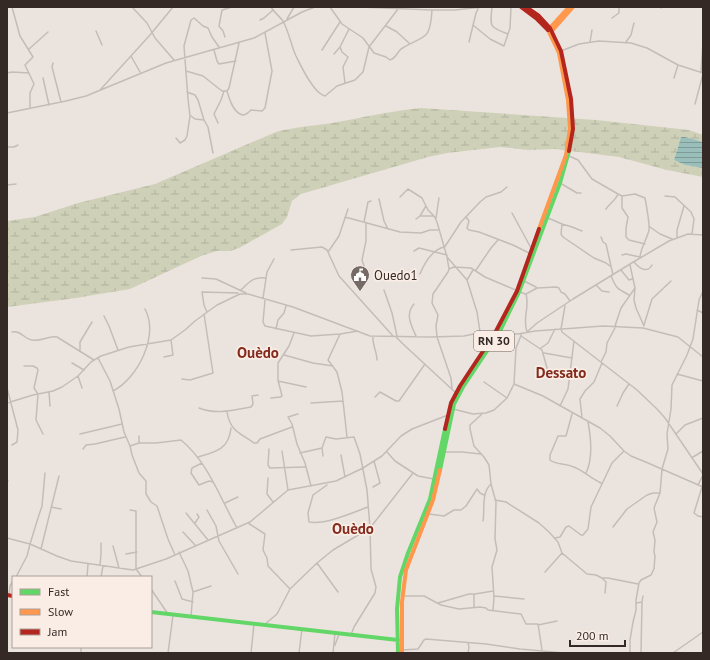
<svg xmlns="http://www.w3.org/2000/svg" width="710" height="660" font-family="'PT Sans',sans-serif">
<defs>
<pattern id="wetland-marsh" width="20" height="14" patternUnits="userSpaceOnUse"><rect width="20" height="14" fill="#cfd0b8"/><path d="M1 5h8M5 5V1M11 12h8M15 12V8" fill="none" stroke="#b2b39e"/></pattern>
<pattern id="water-rules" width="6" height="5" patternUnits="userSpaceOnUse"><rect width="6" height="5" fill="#9abfba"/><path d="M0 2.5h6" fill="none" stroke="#7e9b97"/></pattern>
</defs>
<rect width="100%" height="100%" fill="#ebe4de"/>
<path fill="url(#wetland-marsh)" d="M421,108L596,120L689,130L703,135V142L681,137L674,160L685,165L703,168V177L667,170L619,157L555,149L528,150L500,147L447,153L428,157L301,194L292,201L287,217L282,224L239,248L230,251H217L201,256L130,289L76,298L7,307V221L35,217L78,203L155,184L276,132C294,127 313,126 332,123C361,118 390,111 421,108Z"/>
<path fill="url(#water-rules)" d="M681,137H685L703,142V168L685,165L674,160Z"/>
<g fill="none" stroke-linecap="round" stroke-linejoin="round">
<path stroke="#c4bcb8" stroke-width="1.5" d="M12,7L20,36L33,57L25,65L34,84L30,93V107
M132,7L147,23L155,38L174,60
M271,7C274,12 279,16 283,21C289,32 291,45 296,56C301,66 314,94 325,96L337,86L355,80L363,72L369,47L398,9
M330,7L342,24L363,38L374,53L386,57L390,60C395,59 397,53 401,49C424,34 430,43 432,10
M359,7L432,10H455L482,7
M492,7C490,27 489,27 508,34
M660,7L661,8
M612,18L619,13V7
M287,19L294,7
M260,20L264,18L273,10
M473,25L490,39L504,46L510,28L511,7
M386,26L397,32L410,44
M96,31L102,45
M225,37L223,31L219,26L222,10L232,7
M469,42L476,13L479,7
M590,42L592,30
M626,42L631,35L634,23
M340,47L342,52L348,57L343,67L345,83
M29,49L48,32
M214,50L217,61L219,64L236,61
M322,50L340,22
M561,51L579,44L599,41L631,43L647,48L678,65L703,73
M334,54L340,47L349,29
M131,56L140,72
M53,63L52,67L61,102
M186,71L203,76L222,91H227L229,88L239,43
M701,72L703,42
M7,73L12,72L29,73
M43,78L49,105
M674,78L678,65
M100,90L150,35L173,7
M227,91C229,98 233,113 243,115C246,115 249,112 251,110L262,111L265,108L272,71L265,33
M187,92L195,95L198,100L204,120L208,127L213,153
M695,104L703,74
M7,113L66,101L86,96L166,63L254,38L302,12L315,7
M191,116L195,119L204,120
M218,123L214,114L221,100L224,91
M176,138L180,143L185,140L187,136L190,116L188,99L184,46L191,20L194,18L203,26L208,28L212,37L219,47
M7,147H14L18,145
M569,156L578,160L592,179L618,194L622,196L635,194L645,198C646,203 650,226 649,230C647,239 640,249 640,258
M560,183L577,193H581
M7,185L16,184
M622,196V208L628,217L626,228V237L629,240L645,244
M665,196L675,197L691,212L694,219L692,234
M400,197L408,189L422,198L428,210L434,216L437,222L447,257L449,269L448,272L433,294L432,303L438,315L436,326L437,337L451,378L452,388
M379,199L384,221L388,229
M606,209C609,204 616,200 618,194
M512,213L531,248
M420,216H434
M345,217L400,232L421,233L430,230H438
M466,217L469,221L467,228L469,230L479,232L513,245L529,253
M436,218L439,198
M548,218L562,224L561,234L563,237L594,258L606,263L610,266
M416,219L420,216L426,206
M364,222L368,202L371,201
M562,224L572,227L582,231
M650,227L660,234L672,239
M601,237L603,242L606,244L613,275
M677,238V230L684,206
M444,248L461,222L480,202L486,197L501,192L507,187
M291,250L322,247L327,250L339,276L393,336
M414,251L419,248L447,255
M328,252L339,236L348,209
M622,255L626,254L640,257
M447,257L467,280L477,312L480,332
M634,262C639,268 647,274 652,265
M630,265L635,288L634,300L636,308L644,326
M364,266L362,260L366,241V224
M449,269L454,267L471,268L485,277L525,294
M476,270L491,248L498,240
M621,270L629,280L632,279
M420,274C424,264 432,250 444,247
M611,276C617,290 617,288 629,295
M202,278L216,279L246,293
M467,280L473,270
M524,281L536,287
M596,285L602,291L609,292
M241,290C249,282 254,276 266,278
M384,290L392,313L397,336
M526,294C530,308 522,317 527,332L537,323L573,299L635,261L669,241L688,234L703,235
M526,294L537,288L556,287L559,288L561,292L565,294L570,301
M263,298L267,272L274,259
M265,300L263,322L265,326L311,336L340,334L358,331
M414,304C405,314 411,325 416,336
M565,306L561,329L562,332L637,390L657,409L665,418L703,474
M697,310L703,313
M207,312L204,305L202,292L238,293
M104,316L109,326L118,350
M644,325L652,299L671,281
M615,326L621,308L635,288
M276,329L278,320L284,313L286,306
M12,332C21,330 24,339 32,340C41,342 49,335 57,337L94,360
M499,333L518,334L535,331L603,326L643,328L678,337L703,357
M340,334L328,360L337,372L342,392L347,437
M373,336C372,344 377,352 377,360
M521,336L542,350L547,368V375
M396,337L403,344L456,393
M541,348L548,343L555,329
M80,350V342L92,322
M544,353L572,358
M284,355L313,363L333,366
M164,357L173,355L171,340
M98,358L110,381L119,409L124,432L130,446L132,455L139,473L146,481V494L151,502L157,506L168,539L175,555
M601,362L606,352L607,343L616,326
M72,363L84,370
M24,366H33L37,368L38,370L34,388L38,394L36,420L43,434
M677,374L703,381
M78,376L82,388
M182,379L190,380L213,373L204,314
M278,381L306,387
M484,382L507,398
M514,384L543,396L600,428L610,436L624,451L631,456L648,463L703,487
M7,388L18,430L17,442L12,445
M113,391C138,378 159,336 145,309
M49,392L50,406
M375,397L380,392L396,401H399L425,364
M271,398L280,397L282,396L278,380V363L289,346L294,333
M7,403L33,395L53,391L62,387L78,376L91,362L101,356L129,347L171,340L185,330L195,321L217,305L240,294H248L293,307L370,336L431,337L464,336L483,332L495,333
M311,403L343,401
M560,406L568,389L574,341
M617,406L623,393L629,384
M199,408C216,415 234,410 251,407L253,404L252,396L258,395
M453,409L473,414L486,413L494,410L507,398L514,384L516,348L522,333
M227,412C230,431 240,433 254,443H257L260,439L292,427
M298,414L288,417L292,424L297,444L305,463L311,486
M482,414L470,425V429L474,446L484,457L489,465L491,484L496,502L495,539L497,550L492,567L494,598L493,610
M572,414L566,436H558L550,455V460C554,464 565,464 571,466C582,469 590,478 601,483
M582,418L580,399L585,391L594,382L602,363
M80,434L122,424
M676,434L685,425L703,418
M139,436V443
M130,446L139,443H156L181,440C208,462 220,498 237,528
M83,449L86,445L95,444L125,437
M269,449L268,465L270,468L305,467
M282,451L288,490
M387,452L395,461L418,476L434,479
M445,452H462L481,454
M300,453L322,448
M341,455L345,477
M323,456L322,448L326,437L336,439L354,437L360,454L367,490L370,528L371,569L376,587L375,593L354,627L351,635
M198,457C216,452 229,449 231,428
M693,457L703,451
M202,463L192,468L191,473L199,485L209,481L213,482
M586,473C593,459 591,438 588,422
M268,478L267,494L273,502
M7,480L8,481
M327,485L313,495L308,513L309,522C325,525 352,513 368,507
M698,485L703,475
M373,487L380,483L374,461
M702,487L694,513L698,516L703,517
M495,500L506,502L539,523L549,532L558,542L562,553L587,574L596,575L602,578H608L638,584
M225,503L238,497
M51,507L61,509
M130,510L136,511V569L142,577
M207,510L216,526L219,541L238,574
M186,513L208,540
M429,514L444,516L454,510H461L466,506L477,489L480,493L484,495
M483,521C485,509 481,493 491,484
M195,523L199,517L197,514
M248,523L265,534L263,550L267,558L268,566L290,589
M613,527L627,509L647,495L653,493H660
M183,532L195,545
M7,538L30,544L57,556L71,561L133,570L166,559L243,525L250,522L288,490L336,481L363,468L382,456L401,436L412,429L448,415
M555,538L560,537L566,527L569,526L581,535H583L588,529L591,507L612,463L624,451
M113,546L119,568
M41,549L59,476
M179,552L188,571L193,592L191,616
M126,554L137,552
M317,563L338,592
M100,565L101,554V543
M545,572L562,553
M16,577L27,556L30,544L38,518L42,506L45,473
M87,577L88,564
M101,577L103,566
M602,578L606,582L605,593
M175,581L182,599L193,602
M151,589L168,614
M193,592L211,586
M9,594L10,586L13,581
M402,596H424L441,605L459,609L480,607L486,608L488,610L521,614L526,624H538L542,650
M494,596L524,599
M438,603L469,594H475L493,591
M636,603L642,602L643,596
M474,608V595
M264,625L277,614L290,589L317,563L333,550L370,528L413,473
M538,625L557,621
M468,643L469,647L468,653
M335,645L339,634
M402,650L418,649L424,640L426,639L486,644L520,649L564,653
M81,653V647
M168,653L173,615
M251,653L254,624
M299,653L302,629
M333,653L335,633
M630,653V640L633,622L636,610V600L639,583L641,580L651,575L654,569L655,556L654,552L655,540L653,532L657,522L654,508L660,493L662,469L668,449L667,434L671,409L672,385L687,355L693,339L699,300L703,291
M641,653L642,602
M673,653L703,632"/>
<path stroke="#63d668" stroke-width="4" d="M440,470L454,404L463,387L499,333L519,292L560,183L569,151
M151,612L398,640
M398,653L397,609L400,577L408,553L430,499L445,429"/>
<path stroke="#ff974d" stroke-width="4" d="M551,32L573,7
M539,229L566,155L570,129L568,100L559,53L548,30L569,7
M402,653V602L406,570L433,500L440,470"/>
<path stroke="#b3261e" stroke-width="4" d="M521,7L537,19L548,30
M526,7L539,16L550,28
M550,28L561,51L571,99L573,129L569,151
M445,429L451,403L460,386L495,333L517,291L539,229
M7,595L13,596"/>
</g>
<defs>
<g id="civic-pin" transform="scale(1)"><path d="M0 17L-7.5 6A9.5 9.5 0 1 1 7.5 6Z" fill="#756a66" stroke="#f9ede5"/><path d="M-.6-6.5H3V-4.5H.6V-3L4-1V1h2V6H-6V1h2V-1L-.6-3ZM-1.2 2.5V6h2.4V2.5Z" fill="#fff"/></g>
</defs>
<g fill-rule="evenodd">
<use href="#civic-pin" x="360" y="275"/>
</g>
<g text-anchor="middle" stroke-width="3.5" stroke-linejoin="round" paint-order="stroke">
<rect fill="#f9ede5" stroke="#70645f" stroke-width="1" x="474" y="331" width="40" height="20" rx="3"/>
<g font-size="12" font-weight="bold" fill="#352926">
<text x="494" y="345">RN 30</text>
</g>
<g font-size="13" fill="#352926" stroke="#f9ede5" text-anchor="start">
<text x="374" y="280">Ouedo1</text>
</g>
<g font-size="15" font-weight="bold" fill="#842b1e" stroke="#f9ede5">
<text x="258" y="358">Ouèdo</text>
<text x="561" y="378">Dessato</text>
<text x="353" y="534">Ouèdo</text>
</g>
</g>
<rect width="710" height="660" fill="none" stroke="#352926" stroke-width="16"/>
<rect x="12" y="576" width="140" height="72" fill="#f9ede5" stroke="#ab9f99"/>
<rect x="20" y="589" width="20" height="6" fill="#63d668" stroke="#ab9f99"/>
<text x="48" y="596" font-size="12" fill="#352926">Fast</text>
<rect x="20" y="609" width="20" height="6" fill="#ff974d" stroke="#ab9f99"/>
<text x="48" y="616" font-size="12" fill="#352926">Slow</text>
<rect x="20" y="629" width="20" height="6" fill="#b3261e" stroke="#ab9f99"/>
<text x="48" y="636" font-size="12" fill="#352926">Jam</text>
<path d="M570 640v6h55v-6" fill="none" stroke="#352926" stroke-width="2"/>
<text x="576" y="640" font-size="12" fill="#352926" stroke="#f9ede5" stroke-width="3" paint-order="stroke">200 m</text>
</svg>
